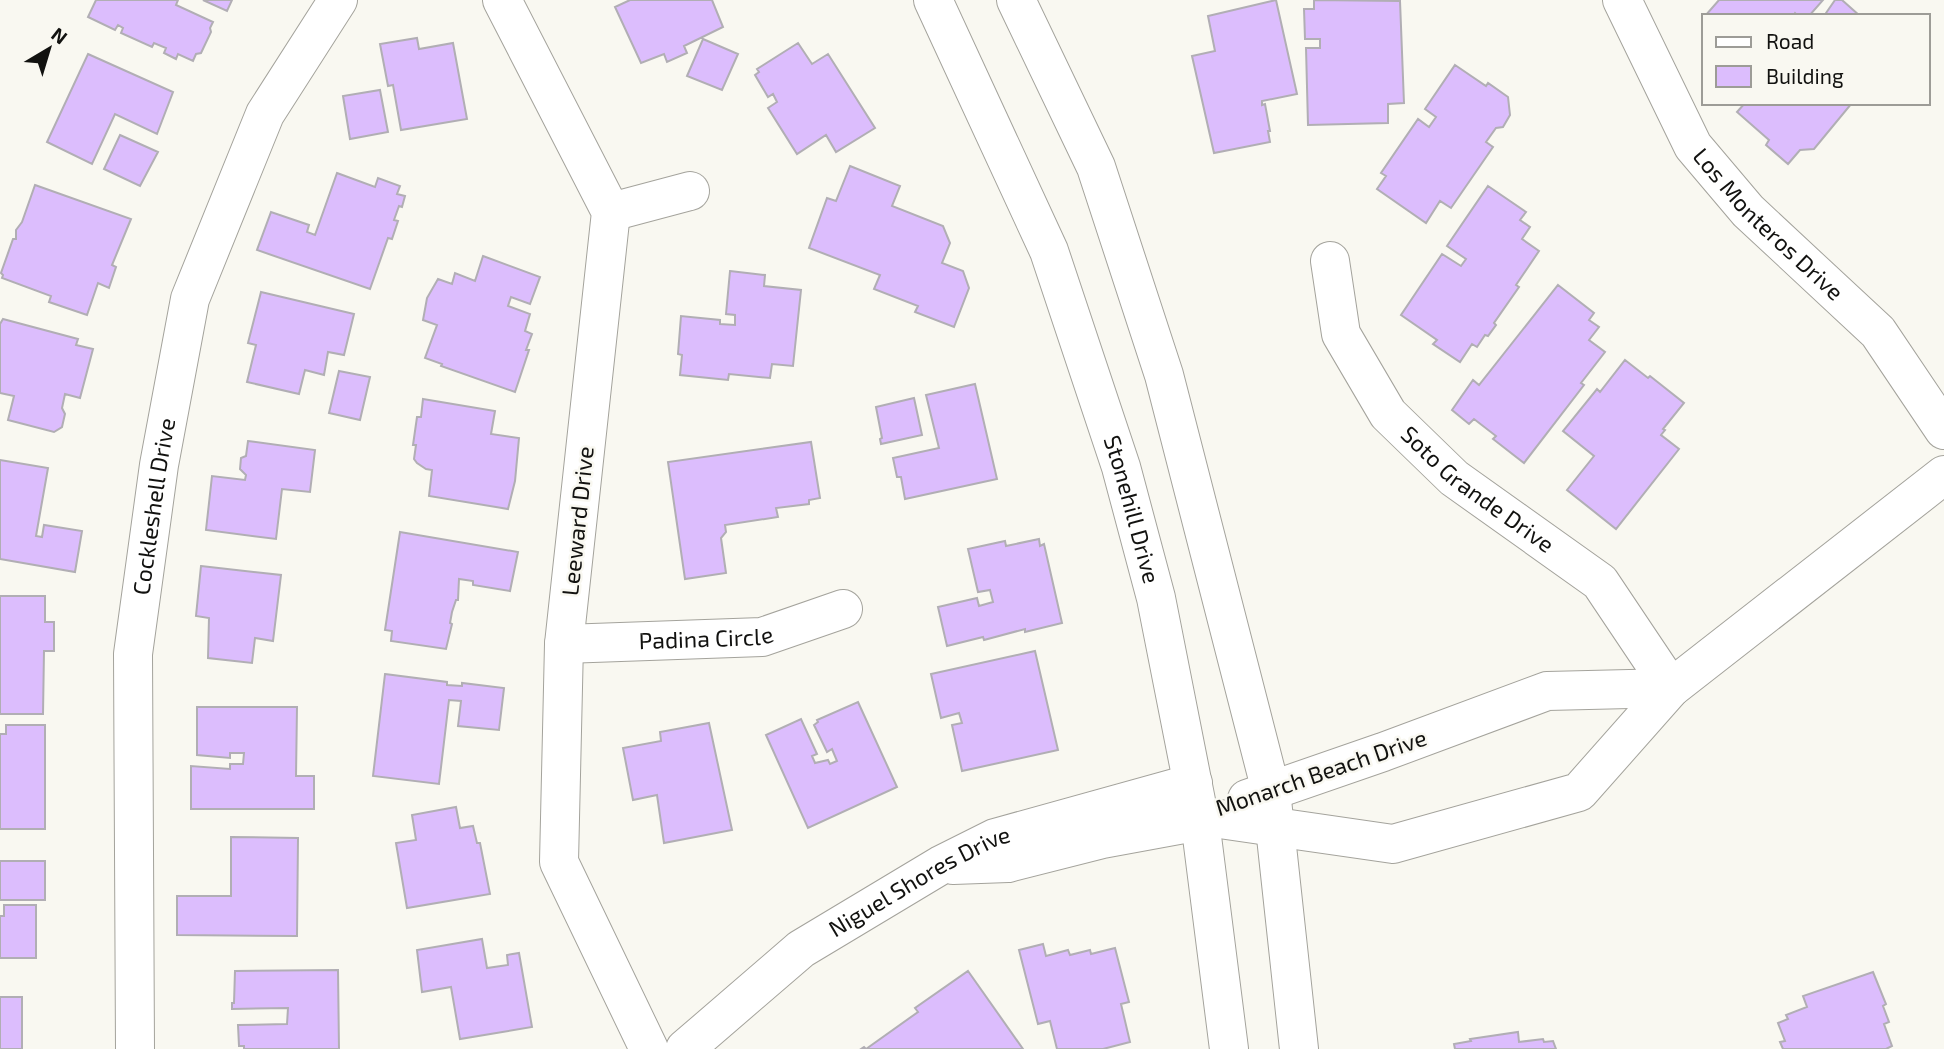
<svg xmlns="http://www.w3.org/2000/svg" width="1944" height="1049" font-family="'Exo 2',sans-serif">
<rect width="100%" height="100%" fill="#f9f8f1"/>
<path fill="#dcbdfd" stroke="#b1aeb4" stroke-width="2" d="M96,0H178L176,5L213,22L210,28L211,32L201,53L196,54L193,61L178,54L176,59L164,53L166,48L154,43L152,47L121,33L123,28L118,25L115,30L88,17Z
M203,0H232L227,11Z
M712,0L723,27L684,46L687,53L667,62L664,54L641,63L615,7L630,0Z
M1276,0L1297,94L1262,101V105L1265,104L1270,131H1268L1270,142L1214,153L1192,56L1215,51L1208,16Z
M1314,0L1400,1L1404,103L1388,104V123L1308,125L1306,48H1320V39H1305L1304,9H1314Z
M1719,0H1823L1809,16H1798L1795,13L1793,16H1705Z
M1835,0H1842L1860,16H1824Z
M417,38L419,49L453,43L467,119L401,130L393,85L388,86L380,44Z
M703,39L738,54L722,90L687,76Z
M798,43L812,64L828,54L875,128L836,152L826,135L797,154L768,108L777,102L773,94L768,97L755,75L759,72L757,69Z
M88,54L173,92L157,134L115,114L92,164L47,142Z
M1455,65L1486,86L1488,83L1508,97L1510,115L1503,127L1496,128L1486,142L1493,147L1451,208L1440,201L1426,223L1377,189L1386,176L1381,173L1418,119L1429,127L1436,117L1425,109Z
M380,90L388,132L350,139L343,96Z
M1745,103H1852L1814,149L1800,150L1788,164L1766,145L1769,140L1737,112Z
M120,135L158,152L140,186L104,169Z
M850,166L900,186L892,206L943,226L950,243L942,263L963,271L969,288L954,327L915,312L918,306L874,289L880,275L809,248L827,198L836,201Z
M337,173L375,187L378,178L400,186L397,194L405,196L402,207L399,206L394,220L398,221L392,239L388,238L370,289L257,250L271,212L309,225L307,232L315,235Z
M35,185L131,219L112,265L116,267L109,288L98,283L87,315L49,302L51,296L2,278L3,275L1,273L13,239H16V230L22,222Z
M1488,186L1526,212L1520,220L1530,227L1522,239L1539,251L1516,285L1519,287L1494,323L1496,325L1488,336L1485,335L1477,347L1472,344L1460,362L1433,344L1437,340L1401,315L1442,254L1461,266L1466,259L1447,246Z
M483,256L540,277L530,304L511,297L508,306L530,314L525,331L532,334L526,350H529L515,392L441,366L442,364L425,358L437,325L423,320L427,298L438,279L452,284L455,273L475,281Z
M730,271L765,275L764,286L801,290L793,366L772,364L770,378L729,374L728,380L680,375L682,355L678,354L681,316L720,320V324L735,325V315L726,314Z
M1558,285L1594,313L1589,320L1599,327L1589,340L1605,352L1581,383L1584,385L1524,463L1493,439L1496,436L1474,419L1469,424L1452,410L1473,380L1479,385Z
M261,292L354,314L344,355L328,352L324,375L305,370L299,394L247,382L256,345L248,343Z
M3,319L78,339L76,345L93,349L80,398L65,394L62,408L65,414L62,427L54,432L8,420L14,396L0,393V324Z
M1625,360L1648,378L1650,376L1684,403L1663,429L1665,430L1661,435L1679,449L1616,529L1567,490L1594,456L1563,431L1597,389L1600,392Z
M339,371L370,377L360,420L329,413Z
M975,384L997,479L905,499L901,477H897L893,458L939,448L926,395Z
M914,398L922,435L881,444L880,439L882,438L876,407Z
M423,399L495,411L491,434L519,438L515,481L508,509L429,496L432,470L426,469L417,463L414,459L416,445H413L417,417H421Z
M248,441L315,450L310,492L282,489L276,539L206,530L212,476L245,480L246,475L240,469L241,458L246,456Z
M811,442L820,498L809,500V504L776,508L778,517L725,525L726,532L721,538L726,573L685,579L668,462Z
M0,460L48,468L36,536L42,537L44,525L82,531L75,572L0,559Z
M400,532L518,552L510,591L473,585V581L459,579L458,600H456L452,612L450,623L452,624L446,649L391,641L392,631L385,630Z
M1039,539L1040,546L1044,544L1062,623L1025,632V629L984,640L983,637L947,646L938,607L977,598L979,606L993,602L990,590L978,592L968,549L1005,541L1006,546Z
M201,566L281,575L273,641L255,638L252,663L208,658L209,618L196,616Z
M0,596H45V622H54V651H44L43,714H0Z
M1035,651L1058,750L962,771L952,725L962,723L959,713L941,718L931,674Z
M385,674L447,682V685L462,686V683L504,688L499,730L458,726L461,701L449,700L439,784L373,776Z
M858,702L897,787L808,828L766,735L801,719L817,754L812,756L815,763L828,760L830,764L837,761L832,749L827,752L814,725L818,722L817,720Z
M197,707H297L296,776H314V809H191V766L230,769V764H243L244,753H230V758L197,755Z
M709,723L732,830L664,843L657,795L633,800L623,748L661,741L660,732Z
M6,725H45V829H0V734H6Z
M456,807L460,828L473,826L477,843H480L490,894L407,908L396,843L416,840L412,815Z
M231,837L298,838L297,936L177,935V896H231Z
M0,861H45V900H0Z
M4,905H36V958H0V916H4Z
M482,939L487,968L508,965L507,955L519,953L532,1027L460,1039L451,987L422,992L417,950Z
M1043,944L1046,956L1068,950L1070,955L1090,950L1091,954L1115,948L1129,1002L1121,1004L1130,1042L1103,1049H1057L1050,1021L1038,1024L1019,950Z
M338,970L339,1049H244V1046H239L238,1025L287,1024L288,1008L232,1009V1003H234L235,971Z
M968,971L1023,1049H861L864,1047L866,1049L918,1012L915,1008Z
M1873,972L1886,1004L1883,1006L1889,1022L1884,1024L1892,1046L1886,1049H1783L1780,1042L1785,1041L1778,1023L1788,1019L1786,1015L1807,1007L1803,996Z
M0,997H22V1049H0Z
M1518,1032L1519,1042L1543,1039L1544,1042L1553,1041L1556,1049H1455L1454,1044L1471,1041L1470,1039Z"/>
<g fill="none" stroke-linecap="round" stroke-linejoin="round">
<g stroke="#a4a39c" stroke-width="40">
<g id="street">
<path d="M502,0L611,212L564,644L559,862L649,1049"/>
<path id="s1" d="M1622,0L1693,146L1748,211L1878,332L1944,430"/>
<path d="M611,212L690,191"/>
<path id="s2" d="M1330,261L1341,334L1388,414L1454,478L1600,582L1671,688"/>
<path id="s3" d="M564,644L762,637L843,609"/>
<path id="s4" d="M135,1049L133,654L159,465L190,299L265,114L338,0"/>
</g>
</g>
<g stroke="#a4a39c" stroke-width="40">
<g id="secondary">
<path id="s5" d="M933,0L1049,251L1121,467L1156,598L1200,821L1229,1049"/>
<path d="M1016,0L1096,167L1164,375L1271,791L1299,1049"/>
<path d="M1247,799L1383,752L1547,691L1671,688"/>
<path d="M1199,816L1393,844L1579,792L1671,688L1944,475"/>
<path d="M953,865L1008,863L1102,839L1200,821"/>
<path id="s6" d="M685,1049L801,949L941,865L995,838L1193,783"/>
</g>
</g>
<use href="#street" stroke="#fff" stroke-width="38"/>
<use href="#secondary" stroke="#fff" stroke-width="38"/>
</g>
<g text-anchor="middle" stroke-width="5" stroke-linejoin="round" paint-order="stroke">
<g font-size="23" fill="#121210" stroke="#f9f8f1">
<text dy="8" stroke="none"><textPath href="#s1" startOffset="271">Los Monteros Drive</textPath></text>
<text dy="8" stroke="none"><textPath href="#s2" startOffset="284">Soto Grande Drive</textPath></text>
<text dy="8" stroke="none"><textPath href="#s4" startOffset="544">Cockleshell Drive</textPath></text>
<text dy="8" stroke="none"><textPath href="#s5" startOffset="548">Stonehill Drive</textPath></text>
<text transform="translate(578 521) rotate(-84)" y="8">Leeward Drive</text>
<text dy="8" stroke="none"><textPath href="#s3" startOffset="142">Padina Circle</textPath></text>
<text transform="translate(1321 773) rotate(-19)" y="8">Monarch Beach Drive</text>
<text dy="8" stroke="none"><textPath href="#s6" startOffset="290">Niguel Shores Drive</textPath></text>
</g>
</g>
<rect x="1702" y="14" width="228" height="91" fill="#f9f8f1" stroke="#9d9c97" stroke-width="2"/>
<rect x="1716" y="37" width="35" height="10" fill="#ffffff" stroke="#9d9c97" stroke-width="2"/>
<text x="1766" y="49" font-size="21" fill="#121210">Road</text>
<rect x="1716" y="66" width="35" height="21" fill="#dcbdfd" stroke="#9d9c97" stroke-width="2"/>
<text x="1766" y="84" font-size="21" fill="#121210">Building</text>
<g transform="translate(49 49) rotate(38)" stroke="#f9f8f1" stroke-width="5" paint-order="stroke">
<path d="M0-5L12 26L0 18L-12 26Z" fill="#121210"/>
<text y="-10" font-size="19" font-weight="bold" text-anchor="middle" fill="#121210">N</text>
</g>
</svg>
